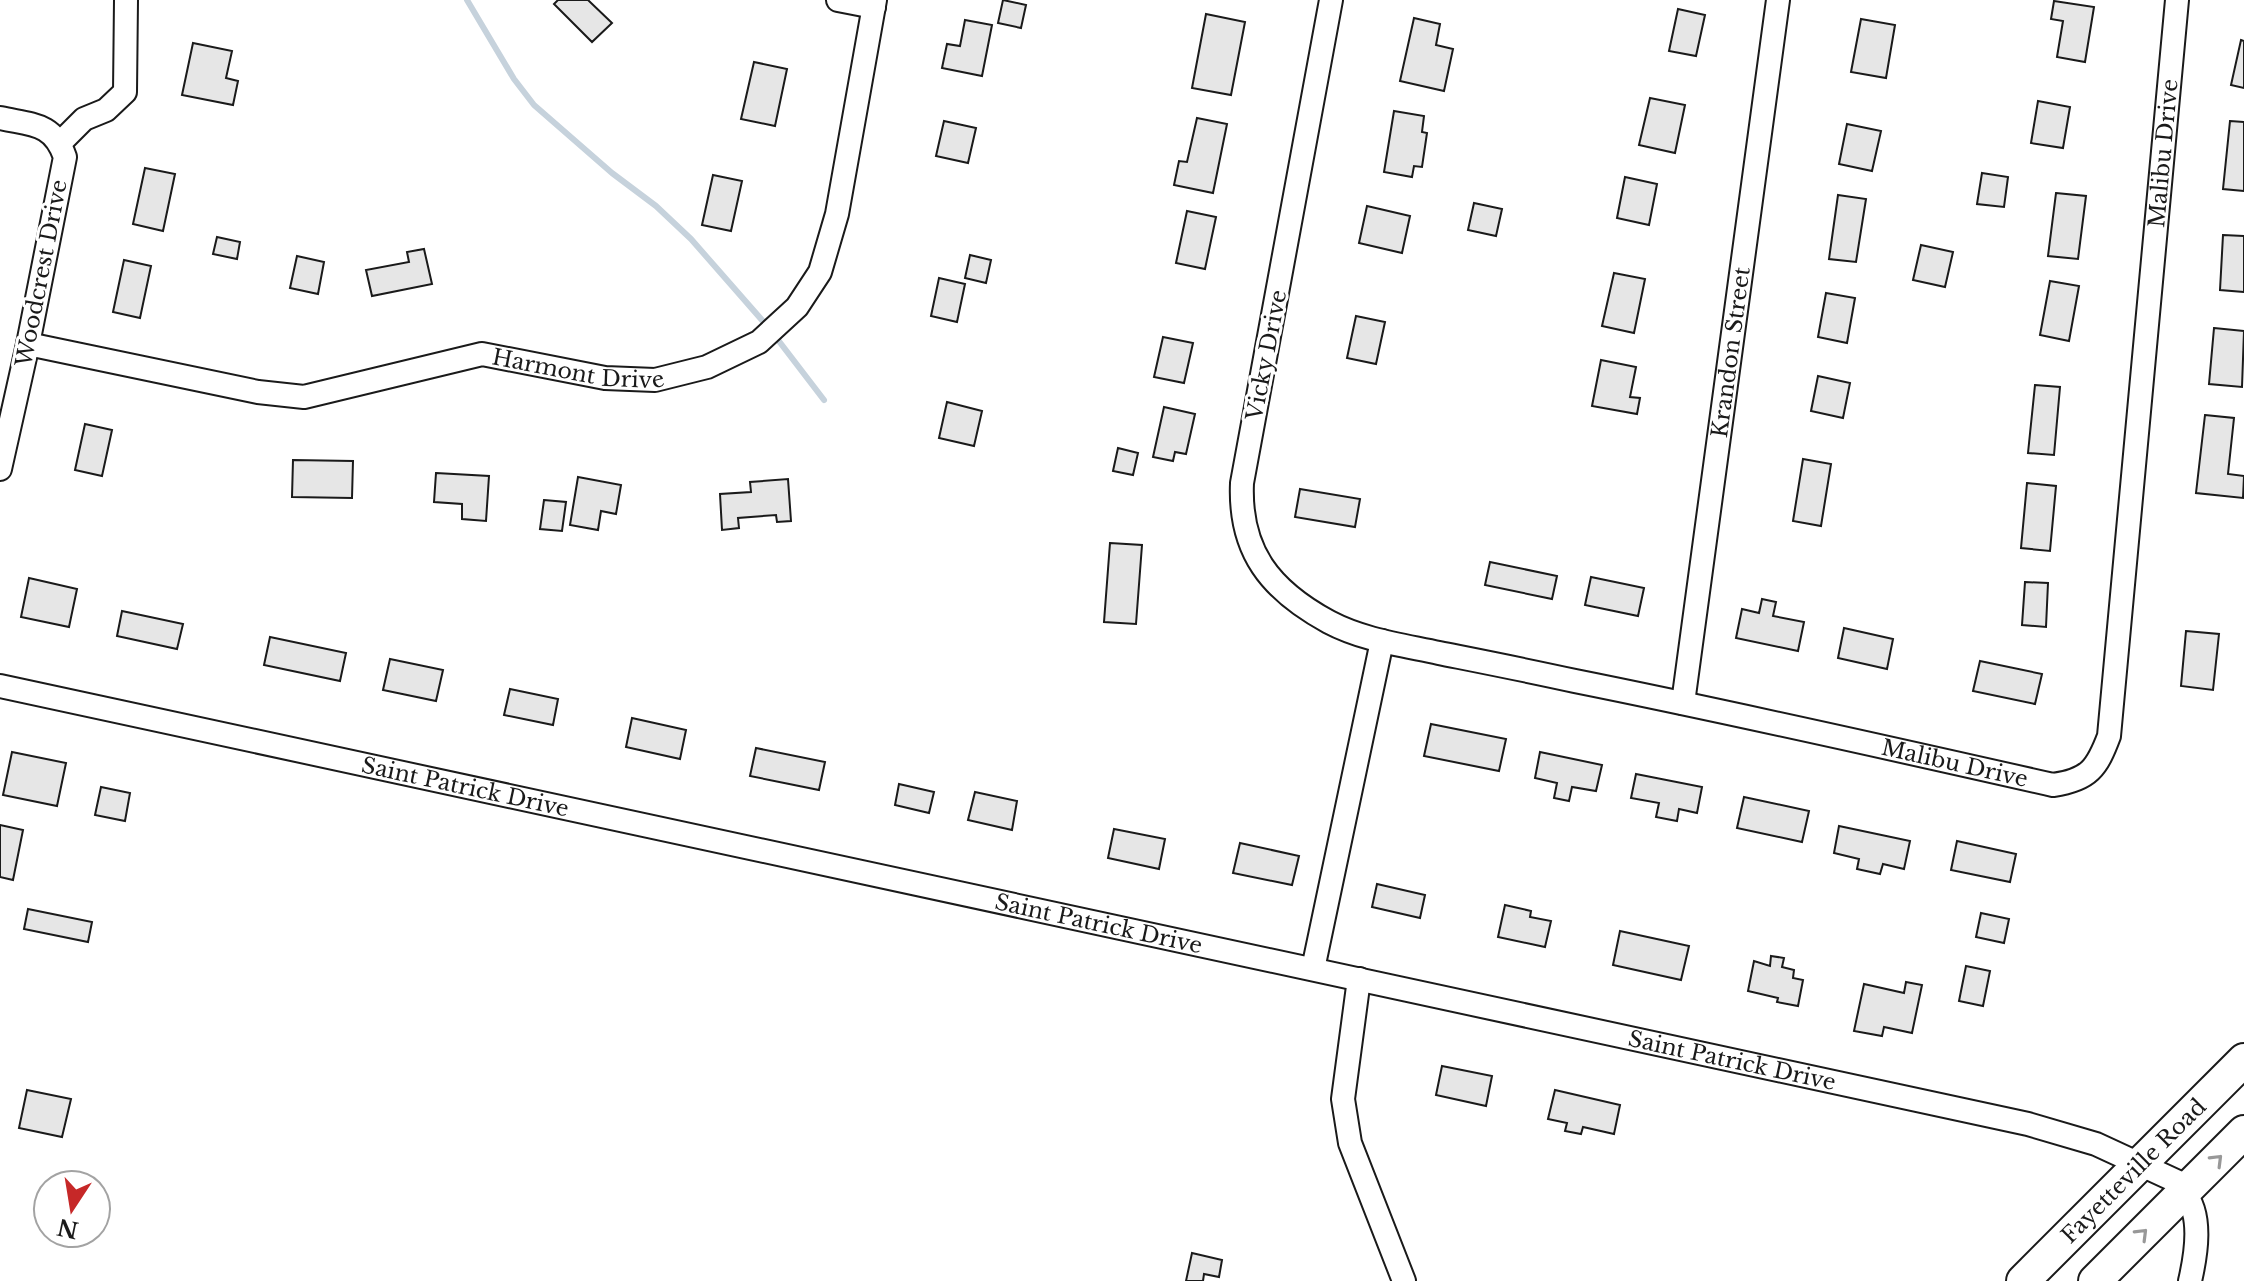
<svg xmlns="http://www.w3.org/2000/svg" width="2244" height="1281" font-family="'Libre Baskerville',serif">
<rect width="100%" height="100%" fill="#fff"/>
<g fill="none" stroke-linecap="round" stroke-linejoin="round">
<path stroke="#c6d2dc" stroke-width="6" d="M467,0L514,79L534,105L612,173L656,206L691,239L768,327
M775,336L824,400"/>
</g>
<path fill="#e6e6e6" stroke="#1a1a1a" stroke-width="2" d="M558,0H588L612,23L592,42L554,4Z
M1003,0L1026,5L1021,28L998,23Z
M2054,1L2094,7L2085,62L2057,57L2063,21L2051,19Z
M1678,9L1705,15L1696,56L1669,51Z
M1206,14L1245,22L1231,95L1192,88Z
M1414,18L1440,24L1436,45L1453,49L1444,91L1400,81Z
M1861,19L1895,25L1886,78L1851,72Z
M965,20L992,25L982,76L942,68L947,44L960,46Z
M2241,40L2244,41V88L2231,85Z
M193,43L232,51L226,78L238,81L233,105L182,95Z
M754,62L787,69L775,126L741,119Z
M1650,98L1685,105L1675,153L1639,145Z
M2038,101L2070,107L2063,148L2031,143Z
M1394,111L1424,116L1422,132L1427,133L1422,167L1414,166L1412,177L1384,172Z
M1197,118L1227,124L1213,193L1174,185L1179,161L1187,162Z
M944,121L976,128L968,163L936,156Z
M2230,121L2244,122V191L2223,189Z
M1847,124L1881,131L1872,171L1839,164Z
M145,168L175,174L163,231L133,224Z
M1982,173L2008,177L2004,207L1977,204Z
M713,175L742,181L731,231L702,225Z
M1625,177L1657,184L1649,225L1617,218Z
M2056,193L2086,196L2078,259L2048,256Z
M1838,195L1866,199L1856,262L1829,259Z
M1474,203L1502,209L1496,236L1468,230Z
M1367,206L1410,216L1402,253L1359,243Z
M1187,211L1216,217L1205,269L1176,263Z
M2223,235L2244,236V292L2220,290Z
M217,237L240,242L237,259L213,254Z
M1921,245L1953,252L1945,287L1913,280Z
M424,249L432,284L372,296L366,270L409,262L407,252Z
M970,255L991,260L986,283L965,278Z
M297,256L324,262L318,294L290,288Z
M124,260L151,266L140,318L113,312Z
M1614,273L1645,279L1634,333L1602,326Z
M939,278L965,284L957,322L931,316Z
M2050,281L2079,286L2069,341L2040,335Z
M1826,293L1855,298L1847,343L1818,337Z
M1356,316L1385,322L1376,364L1347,358Z
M2214,328L2244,331L2242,387L2209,384Z
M1163,337L1193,343L1184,383L1154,377Z
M1601,360L1636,367L1630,397L1640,398L1637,414L1592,406Z
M1818,376L1850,383L1843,418L1811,411Z
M2035,385L2060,387L2054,455L2028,453Z
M947,402L982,411L974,446L939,438Z
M1164,407L1195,414L1186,454L1175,452L1173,461L1153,457Z
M2205,415L2234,418L2228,474L2244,476L2243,498L2196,493Z
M85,424L112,430L102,476L75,470Z
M1118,448L1138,453L1133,475L1113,471Z
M1803,459L1831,464L1821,526L1793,521Z
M293,460L353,461L352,498L292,497Z
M436,473L489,476L486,521L462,519V504L434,502Z
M578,477L621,485L616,514L601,511L598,530L570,525Z
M788,479L791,521L777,522L776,515L738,518L739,528L722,530L720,494L751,492L750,482Z
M2027,483L2056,486L2050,551L2021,548Z
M1300,489L1360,499L1355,527L1295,517Z
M544,500L566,502L562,531L540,529Z
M1110,543L1142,545L1136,624L1104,622Z
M1490,562L1557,576L1552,599L1485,585Z
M1591,577L1644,588L1638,616L1585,605Z
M29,578L77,589L69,627L21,617Z
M2025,582L2048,583L2046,627L2022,625Z
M1762,599L1776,602L1773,616L1804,622L1798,651L1736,638L1742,609L1759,613Z
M122,611L183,624L177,649L117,636Z
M1844,628L1893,639L1887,669L1838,658Z
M2186,631L2219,634L2213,690L2181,686Z
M270,637L346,653L340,681L264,665Z
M390,659L443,670L436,701L383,690Z
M1980,661L2042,674L2035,704L1973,691Z
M510,689L558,699L553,725L504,715Z
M632,718L686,730L680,759L626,747Z
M1431,724L1506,739L1499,771L1424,756Z
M756,748L825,762L819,790L750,776Z
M12,752L66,763L57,806L3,795Z
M1540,752L1602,765L1596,791L1572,787L1569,801L1554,798L1557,783L1535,778Z
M1636,774L1702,787L1697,813L1679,809L1677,821L1656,817L1659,803L1631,798Z
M899,784L934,792L929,813L895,805Z
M101,787L130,793L125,821L95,815Z
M975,792L1017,801L1012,830L968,820Z
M1744,797L1809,811L1802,842L1737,828Z
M0,825L23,830L13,880L0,877Z
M1839,826L1910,841L1904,869L1883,864L1880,874L1857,869L1859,859L1834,853Z
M1114,829L1165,839L1159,869L1108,858Z
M1957,841L2016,854L2010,882L1951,870Z
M1240,843L1299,856L1292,885L1233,873Z
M1377,884L1425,895L1420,918L1372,907Z
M1505,905L1531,911L1530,917L1551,921L1545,947L1498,937Z
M28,909L92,922L88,942L24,929Z
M1981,913L2009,919L2004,943L1976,937Z
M1620,931L1689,946L1681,980L1613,965Z
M1771,956L1784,958L1782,967L1794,970L1793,978L1803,980L1798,1006L1777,1002L1778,998L1748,991L1754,961L1770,966Z
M1966,966L1990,971L1983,1006L1959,1001Z
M1906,982L1922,985L1912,1033L1884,1027L1882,1036L1854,1031L1864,984L1904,993Z
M1442,1066L1492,1076L1486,1106L1436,1095Z
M27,1090L71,1099L62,1137L19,1128Z
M1555,1090L1620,1105L1614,1134L1583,1127L1581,1134L1565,1131L1567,1123L1548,1119Z
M1192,1253L1222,1260L1219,1277L1204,1274L1203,1281H1186Z"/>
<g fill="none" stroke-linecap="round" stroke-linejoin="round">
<g stroke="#1a1a1a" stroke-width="26">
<g id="minor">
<path d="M838,0L874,7"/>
<path id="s1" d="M1331,0L1242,483C1239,551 1270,590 1329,622C1363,640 1402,645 1439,653C1484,662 1530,671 1575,681C1735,713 1894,749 2053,785C2089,780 2097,768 2109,736L2177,0"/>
<path d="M0,118C31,125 53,122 65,157L28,344L0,469"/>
<path d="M60,143L84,119L106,110L125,92L126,0"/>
<path id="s2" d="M28,344L258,392L304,397L482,354L605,378L655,380L707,367L759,342L797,307L820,272L837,214L875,0"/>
<path id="s3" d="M0,686L2028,1124L2096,1144L2189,1187"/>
<path id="s4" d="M1683,703L1778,0"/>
<path d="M1313,969L1382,641"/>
<path d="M1359,979L1343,1099L1350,1143L1404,1281"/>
<path d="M2184,1193C2203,1214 2196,1255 2190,1281"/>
</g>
</g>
<g stroke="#1a1a1a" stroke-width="36">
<g id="highway">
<path id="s5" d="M2023,1281L2244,1060"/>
<path d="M2095,1281L2244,1132"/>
</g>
</g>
<use href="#minor" stroke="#fff" stroke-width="22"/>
<use href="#highway" stroke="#fff" stroke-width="32"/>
</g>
<defs><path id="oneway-chevron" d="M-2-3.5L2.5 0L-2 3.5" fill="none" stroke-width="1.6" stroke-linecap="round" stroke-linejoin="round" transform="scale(2)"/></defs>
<g stroke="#989898">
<use href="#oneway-chevron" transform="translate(2217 1160) rotate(-45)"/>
<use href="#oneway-chevron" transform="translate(2142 1234) rotate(-45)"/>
</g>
<g text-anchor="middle" stroke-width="6" stroke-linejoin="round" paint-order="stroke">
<g font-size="22" fill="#1a1a1a" stroke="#fff">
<text dy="8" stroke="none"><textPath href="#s1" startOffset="2074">Malibu Drive</textPath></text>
<text transform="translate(41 273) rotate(-79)" y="8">Woodcrest Drive</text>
<text dy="8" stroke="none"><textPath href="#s4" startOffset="354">Krandon Street</textPath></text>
<text transform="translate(1266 355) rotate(-79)" y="8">Vicky Drive</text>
<text dy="8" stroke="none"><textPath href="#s2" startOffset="562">Harmont Drive</textPath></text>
<text dy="8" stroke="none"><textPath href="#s1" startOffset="1308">Malibu Drive</textPath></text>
<text dy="8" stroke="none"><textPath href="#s3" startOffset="476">Saint Patrick Drive</textPath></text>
<text dy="8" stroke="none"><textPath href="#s3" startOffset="1124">Saint Patrick Drive</textPath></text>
<text dy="8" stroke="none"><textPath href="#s3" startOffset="1772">Saint Patrick Drive</textPath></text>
<text dy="8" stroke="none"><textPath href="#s5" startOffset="156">Fayetteville Road</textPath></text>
</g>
</g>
<g transform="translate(72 1209) rotate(192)"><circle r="38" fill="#ffffff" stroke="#a3a3a3" stroke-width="2"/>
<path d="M0-6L14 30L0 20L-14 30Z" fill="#c62828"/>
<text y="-12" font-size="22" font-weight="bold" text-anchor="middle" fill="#1a1a1a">N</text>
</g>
</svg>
